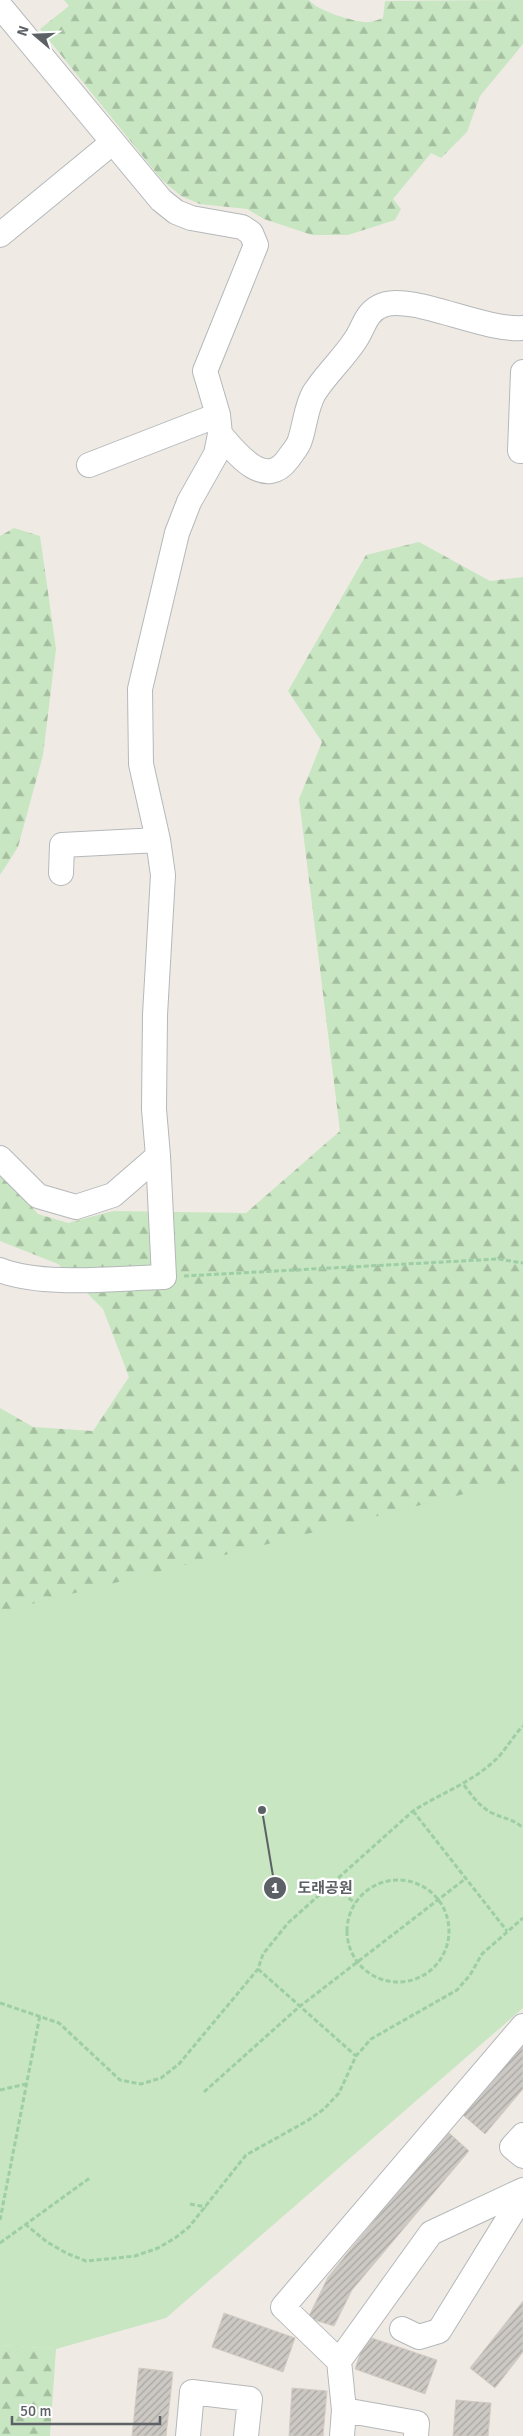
<svg xmlns="http://www.w3.org/2000/svg" width="523" height="2436" font-family="Signika,'Noto Sans KR',sans-serif">
<defs>
<pattern id="forest-firs" width="22" height="20" patternUnits="userSpaceOnUse" patternTransform="scale(1.25)"><rect width="22" height="20" fill="#c7e6c1"/><path d="M5 1l3.5 6h-7zM16 11l3.5 6h-7z" fill="#a5bea0"/></pattern>
<pattern id="building-hatch" width="6" height="6" patternUnits="userSpaceOnUse" patternTransform="scale(1.25)"><rect width="6" height="6" fill="#ccc8c3"/><path d="M-1 1l2-2M0 6l6-6M5 7l2-2" fill="none" stroke="#a9a6a2"/></pattern>
</defs>
<rect width="100%" height="100%" fill="#efebe4"/>
<path fill="url(#forest-firs)" d="M64,0H309C318,11 349,20 364,22C370,23 377,20 383,18L385,1L523,0V44L480,96L467,132L441,158L431,153L393,199L401,209L395,220L348,235H312L264,219L247,209L200,204L181,196L162,180L40,29L69,6Z
M14,528L40,536L56,649L43,755L18,847L0,875V536Z
M419,542L490,581L523,577V1707L0,1985V1408L33,1427L93,1431L129,1377L103,1309L58,1264L0,1241V1170L38,1214L68,1223L113,1211L246,1213L340,1131L299,799L322,742L288,691L366,555Z
M0,2345L56,2349L50,2436H0Z"/>
<path fill="#c7e6c1" d="M523,1479V2008L166,2318L56,2349L0,2345V1612Z"/>
<path fill="url(#building-hatch)" stroke="#d3cbc3" d="M523,2044V2089L485,2134L463,2115Z
M447,2131L469,2151L352,2290L334,2326L308,2318L328,2277Z
M523,2301V2352L495,2388L470,2368Z
M224,2313L295,2338L283,2372L212,2347Z
M366,2336L437,2360L425,2394L355,2369Z
M139,2368L173,2372L166,2436H132Z
M292,2388L327,2391L323,2436H289Z
M456,2400L491,2403L488,2436H453Z"/>
<g fill="none" stroke-linecap="round" stroke-linejoin="round">
<g stroke="#b5b8bb" stroke-width="26">
<path id="minor" d="M0,6L161,200L176,212L191,218L242,227L251,233L256,245L205,371L218,415L220,434L216,454L189,502L177,533L140,689L141,764L158,840L163,875L155,1015L154,1109L158,1156L113,1195L76,1207L38,1196L0,1158
M0,235L113,142
M220,434C235,452 265,491 288,459C292,453 298,447 300,440C305,425 306,407 314,393C326,374 344,358 356,339C364,327 366,311 383,305C413,294 482,331 523,328
M520,451L523,372
M89,465L218,415
M61,873L62,845L158,840
M0,1270C42,1287 117,1278 164,1277L158,1156
M523,2135L512,2147L523,2156
M402,2329L419,2337L439,2331L523,2195
M339,2361L283,2307L523,2026
M344,2410L417,2423L416,2436
M188,2436L192,2392L250,2399L246,2436
M342,2436L344,2410L339,2361L431,2233L523,2190"/>
</g>
<path stroke="#9ecea4" stroke-width="3" stroke-dasharray="5 2.5" stroke-linecap="butt" d="M184,1276L498,1259L523,1263
M464,1785C472,1796 479,1806 492,1813C504,1819 512,1818 523,1828
M413,1811L507,1931
M347 1931a51 51 0 1 1 102 0a51 51 0 1 1-102 0Z
M331,1884L355,1903
M258,1969L356,2056
M0,2003L59,2023L120,2080L141,2084L161,2078L179,2064L258,1969L263,1954L288,1923L413,1811C439,1794 469,1784 493,1762C505,1752 512,1737 523,1726
M0,2090L26,2084
M204,2092L299,2007L465,1879
M190,2204L206,2207
M0,2220L40,2015
M25,2224L47,2242L66,2253L86,2261L135,2256L158,2248L175,2238L189,2227L246,2155L307,2121L324,2109L339,2093L356,2056L371,2039L457,1990L470,1975L482,1954L523,1918
M0,2243L91,2177"/>
<use href="#minor" stroke="#fff" stroke-width="24"/>
</g>
<path fill="none" stroke="#5c6165" stroke-width="2" d="M262 1810L275 1888"/>
<g fill="#5c6165" stroke="#fff" stroke-width="2">
<circle cx="262" cy="1810" r="5"/>
<circle cx="275" cy="1888" r="12"/>
</g>
<g font-size="15" text-anchor="middle" font-weight="bold" fill="#fff">
<text x="275" y="1893">1</text>
</g>
<g font-size="15" text-anchor="middle" font-weight="bold" fill="#5c6165" stroke="#fff" stroke-width="5" stroke-linejoin="round" paint-order="stroke">
<text x="325" y="1893">도래공원</text>
</g>
<g transform="translate(35 35) rotate(289)" stroke="#ffffff" stroke-width="4" paint-order="stroke">
<path d="M0-4L9 19L0 12L-9 19Z" fill="#5c6165"/>
<text y="-8" font-size="14" font-weight="bold" text-anchor="middle" fill="#5c6165">N</text>
</g>
<path d="M12 2416v8h148v-8" fill="none" stroke="#5c6165" stroke-width="2.5"/>
<text x="20" y="2416" font-size="15" fill="#5c6165" stroke="#ffffff" stroke-width="4" paint-order="stroke">50 m</text>
</svg>
